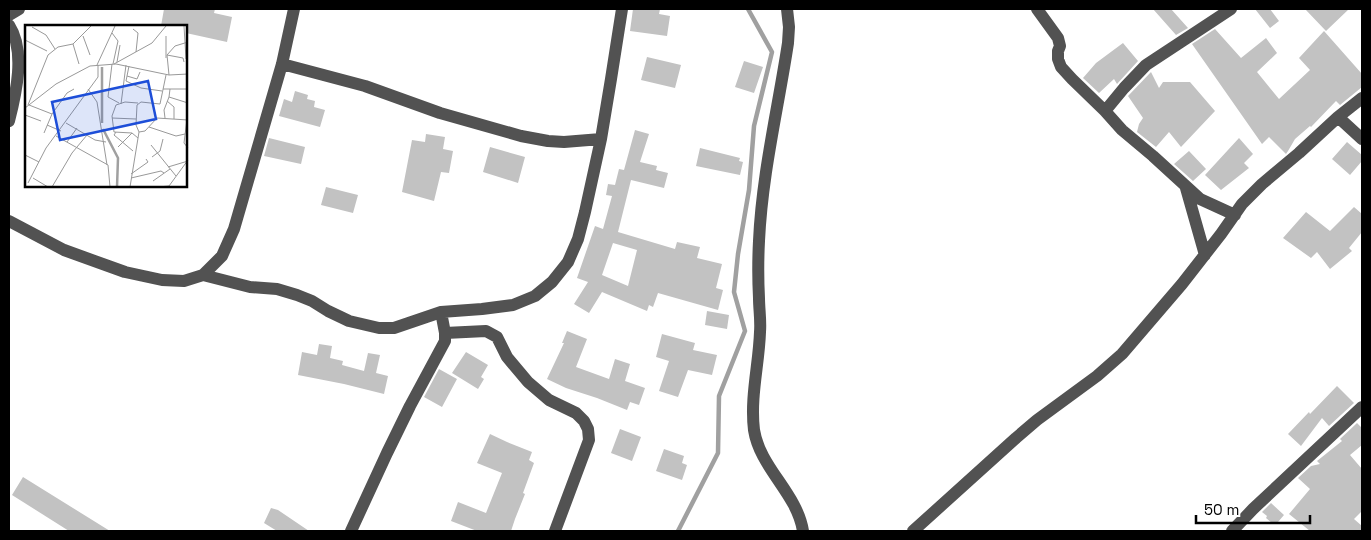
<svg xmlns="http://www.w3.org/2000/svg" width="1371" height="540" font-family="'Space Grotesk',sans-serif">
<rect width="100%" height="100%" fill="#fff"/>
<g fill="none" stroke-linecap="round" stroke-linejoin="round">
<path stroke="#a0a0a0" stroke-width="4.5" d="M678,531L718,453L719,396L745,331L734,292L738,254L749,190L754,126L772,52L748,9"/>
</g>
<path fill="#c2c2c2" fill-rule="evenodd" d="M164,9H215L214,13L232,17L227,42L186,33V26H161Z
M633,9H660L659,14L670,16L667,36L630,31Z
M1153,9H1171L1188,28L1176,35Z
M1255,9H1270L1279,21L1270,28Z
M1305,9H1349L1326,31Z
M1215,29L1241,58L1266,38L1277,53L1257,72L1279,99L1310,70L1299,58L1324,31L1362,74V87L1340,105L1336,101L1311,127L1310,126L1295,139L1288,151L1286,154L1269,137L1262,144L1192,44Z
M1123,43L1138,61L1117,84L1114,79L1099,93L1083,78L1096,63Z
M647,57L681,65L675,88L641,80Z
M744,61L763,67L754,93L735,87Z
M1151,72L1159,88L1163,82H1190L1215,111L1181,147L1169,132L1156,147L1137,132L1139,124L1143,118L1128,96Z
M295,91L308,95L307,99L315,101L314,107L325,110L320,127L279,116L284,99L292,102Z
M635,130L649,134L640,162L657,166L656,170L668,173L664,188L631,180L618,232L675,249L677,242L700,247L697,258L722,264L716,288L723,290L718,310L658,293L653,307L649,305L647,311L602,292L589,313L574,304L588,282L577,278L595,226L603,229L612,196L606,195L608,184L615,185L619,169L624,170ZM613,243L637,250L628,286L602,275Z
M426,134L445,137L443,149L453,151L449,173L441,172L434,201L402,192L412,140L425,142Z
M269,138L305,147L301,164L264,156Z
M1239,138L1253,154L1244,163L1249,168L1221,190L1205,175Z
M1347,142L1362,155V161L1350,175L1332,159Z
M490,147L525,157L518,183L483,172Z
M700,148L740,158L739,161L743,162L740,175L696,166Z
M1189,151L1206,169L1193,181L1174,164Z
M326,187L358,195L353,213L321,205Z
M1354,207L1362,214V232L1349,248L1352,251L1330,269L1317,252L1311,258L1283,238L1306,212L1330,231Z
M707,311L729,315L727,329L705,325Z
M567,331L587,339L576,367L609,379L615,359L630,364L625,381L645,388L639,405L630,402L627,410L597,398L566,388L547,379L564,343H562Z
M662,334L695,343L693,350L717,355L712,375L688,370L678,397L659,391L669,361L656,357Z
M319,344L332,346L330,358L343,361L342,365L364,371L368,353L380,355L376,373L388,376L384,394L344,384L298,375L302,352L317,355Z
M466,352L488,365L481,377L484,379L478,389L452,373Z
M439,369L457,379L442,407L424,397Z
M1337,386L1354,403L1329,426L1322,418L1301,446L1288,434L1309,412L1310,414Z
M1357,423L1362,428V445L1350,455L1362,469V511L1354,519L1362,526V531H1310L1289,514L1310,489L1298,478L1311,466L1320,464L1317,461L1342,441L1340,439Z
M620,429L641,437L632,461L611,453Z
M490,434L507,442L532,452L529,460L534,463L523,493L525,494L515,519L511,531H477L451,521L458,502L486,513L502,473L477,463Z
M664,449L684,456L682,463L687,465L682,480L656,471Z
M23,477L110,531H69L12,495Z
M1271,503L1284,515L1278,522L1272,523L1266,518L1267,516L1262,512Z
M271,508L278,510L309,531H277L264,523Z"/>
<g fill="none" stroke-linecap="round" stroke-linejoin="round">
<path stroke="#525252" stroke-width="12" d="M787,9L789,27L788,43C778,109 762,174 759,241C758,260 758,279 759,298C759,309 761,321 760,332C759,364 750,397 754,430C760,468 797,493 803,531
M1037,9L1058,38L1060,46L1058,51V59L1061,67L1072,79L1105,111L1122,130L1153,156L1200,199L1235,215
M9,15L19,9
M9,25C26,51 16,94 9,121
M282,64L365,86L440,113L521,136L548,141L564,142L601,139
M1105,111L1124,88L1146,65L1231,9
M1338,117L1362,139
M1186,188L1205,255
M9,221L64,250L125,272L162,280L184,281L203,275L222,256L234,229L282,64L294,9
M203,275L250,287L277,289L297,295L312,301L328,311L349,321L379,328H394L441,312L482,309L513,305L535,296L552,282L568,262L578,239L585,212L601,139L611,79L622,9
M445,333L486,331L497,337L507,357L528,382L549,400L576,413L584,421L588,429L589,440L555,531
M351,531L387,453L410,406L445,341V333L441,312
M913,531L1016,438L1037,420L1097,376L1122,354L1182,284L1221,234L1242,204L1262,184L1299,153L1338,117L1362,98
M1232,531L1253,509L1362,407"/>
</g>
<g transform="translate(25 25)">
<rect width="162" height="162" fill="#fff"/>
<path fill="none" stroke="#a0a0a0" stroke-width="2.5" d="M77,98V42M78,104L93,133L92,162"/>
<path fill="none" stroke="#999" stroke-width="1" d="M159,1L161,34M7,2L21,10L30,24M108,4L113,8L111,27M87,8L93,16L88,39M58,11L65,30M0,15L22,26M48,19L54,39M142,30L158,33L159,37M141,33V11M92,37L95,20M87,39L83,72L94,78M89,39L127,18L141,1M72,40L90,1M104,41L101,56L116,63L137,66M144,50L142,30L150,21L163,17M102,51L112,54L115,47M63,64L72,77L82,140M138,64H163M145,64L144,72L163,78M142,76L149,82V94M113,78L100,77L91,80L87,91L89,107L107,108L113,113M96,79L101,40M3,80L23,30L33,22L48,19L66,1M4,80L27,89M0,83L31,59L65,41L91,39L144,50L163,49M0,90L16,96M87,93L111,94M140,93L139,85L144,72M162,94L159,118L163,123M41,98L70,115L81,117M22,100L36,106M124,102L151,111L160,109M91,107L89,110L108,126M114,107L120,106L132,93L163,95M19,108L27,89L42,68L49,64M31,111L83,140L85,162M42,117L52,103M126,120L151,151M93,122L107,108M0,130L14,137M127,132L135,126L138,114M143,142L163,136M106,149L123,137L121,134M8,153L23,162M106,153L136,146L139,148M128,156L145,144M3,158L21,123L73,52V40M27,162L47,128L62,110M105,162L114,107L111,100L112,80L116,77L135,79L141,50M133,162L144,161L163,135"/>
<path fill="#1d4ed8" fill-opacity="0.15" stroke="#1d4ed8" stroke-width="2.5" d="M123,56L131,94L35,115L27,77Z"/>
<rect width="162" height="162" fill="none" stroke="#000" stroke-width="2.5"/>
</g>
<rect width="1371" height="540" fill="none" stroke="#000000" stroke-width="20"/>
<path d="M1196 515v8h114v-8" fill="none" stroke="#000000" stroke-width="2.5"/>
<text x="1204" y="515" font-size="15" fill="#000000" stroke="#ffffff" stroke-width="4" paint-order="stroke">50 m</text>
</svg>
